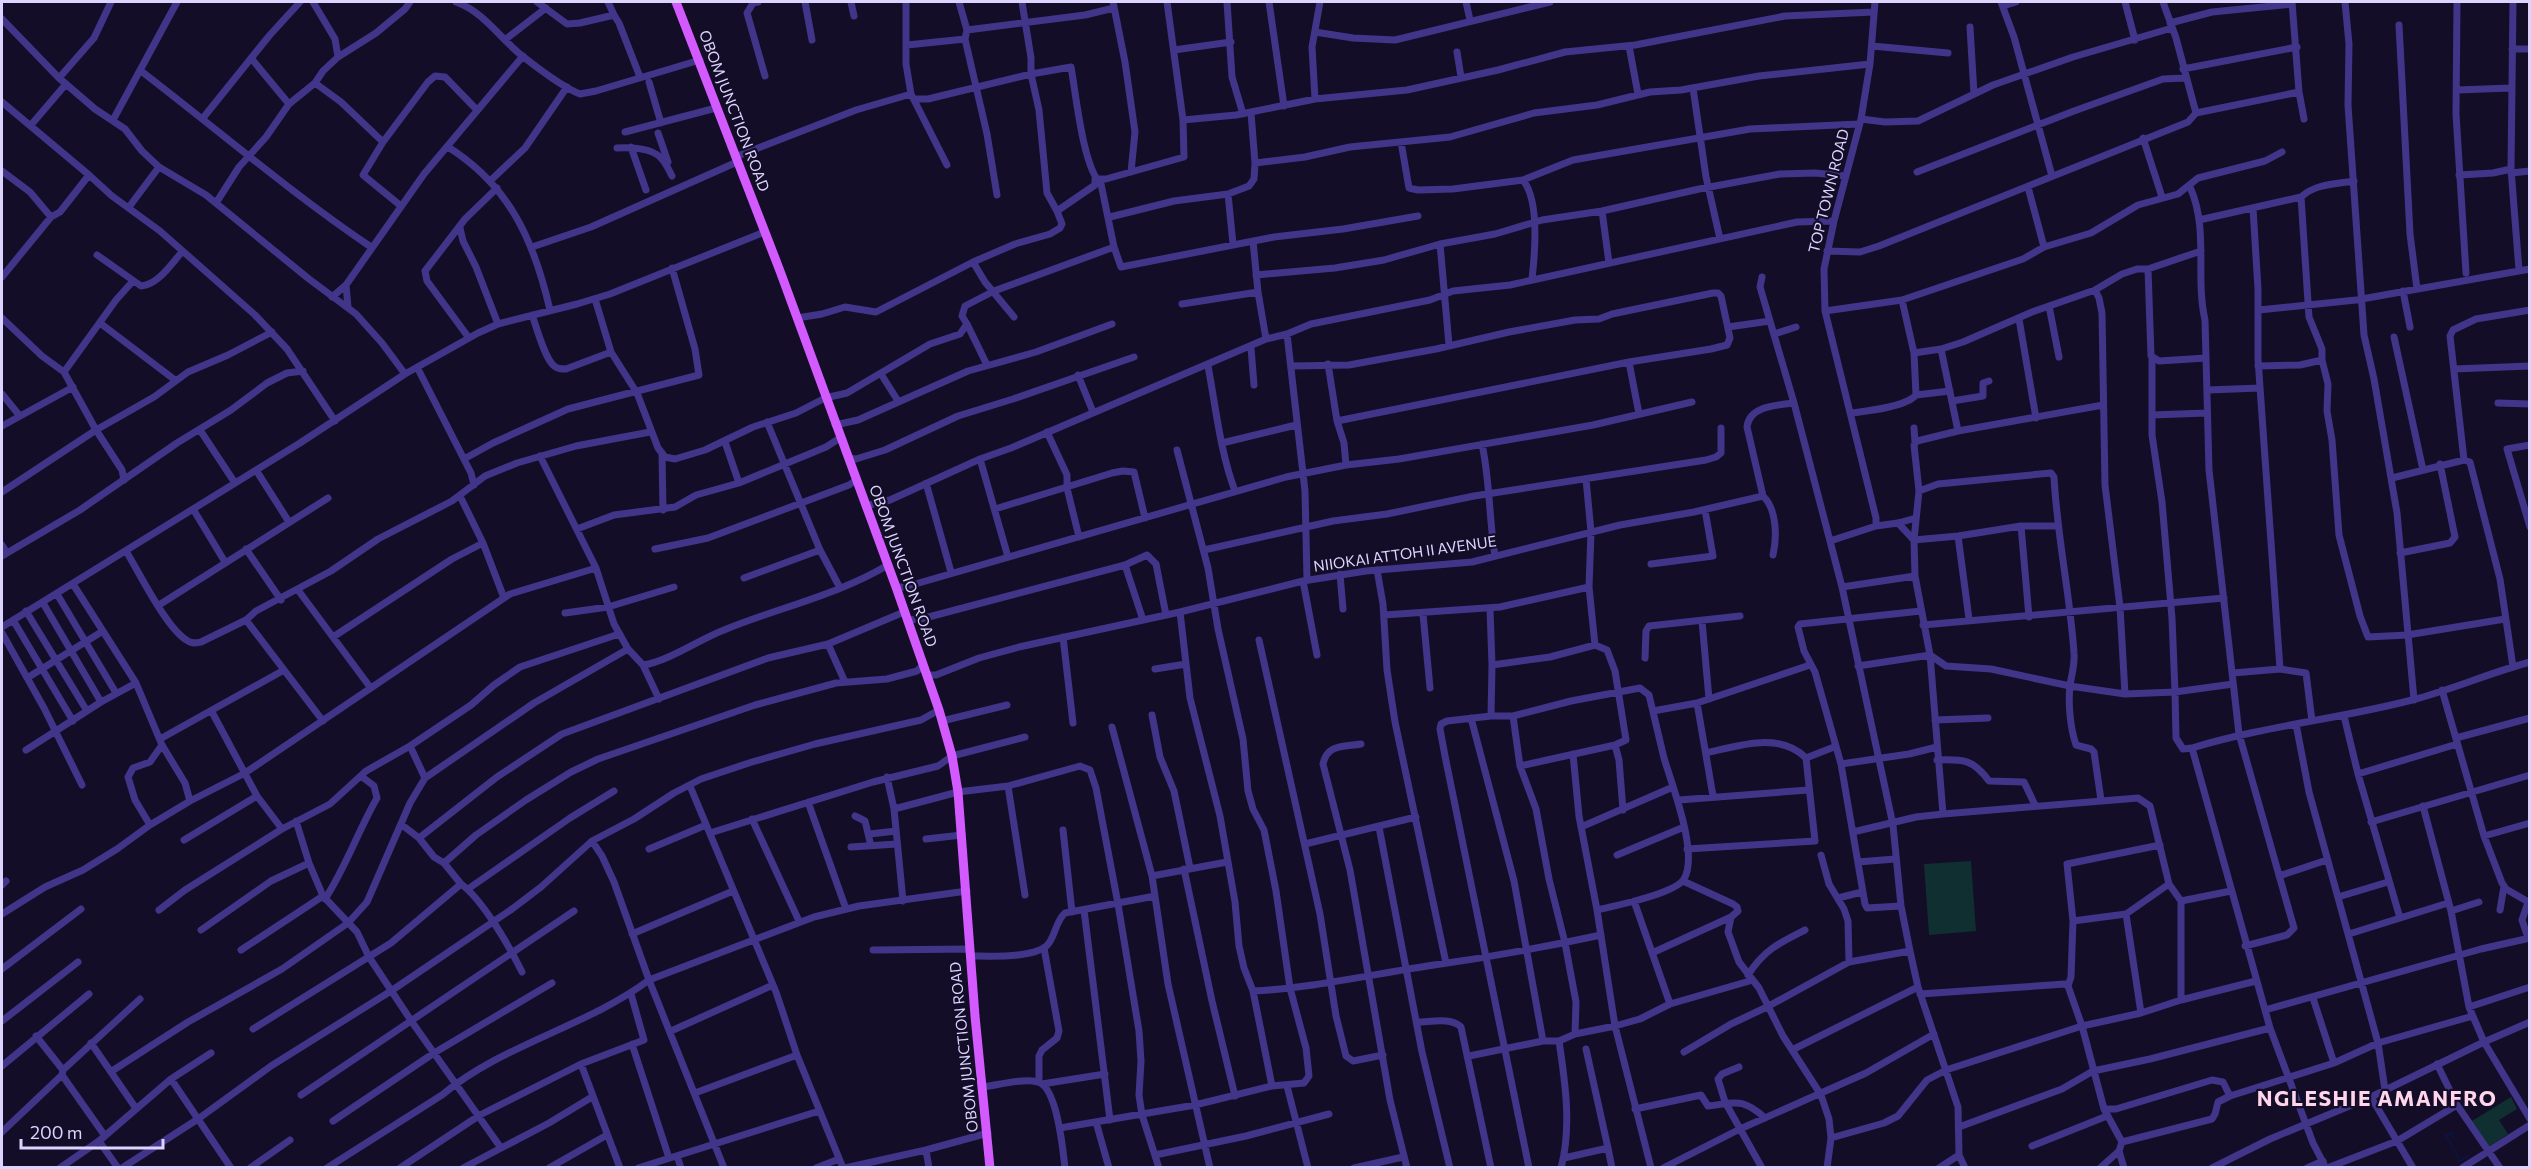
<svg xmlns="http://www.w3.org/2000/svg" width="2531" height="1169" font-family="Commissioner,sans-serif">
<rect width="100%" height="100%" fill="#140d27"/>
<path fill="#102f31" d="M1971,861L1976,931L1929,935L1924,864Z
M2511,1097L2517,1109L2499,1120L2508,1134L2489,1147L2472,1121Z"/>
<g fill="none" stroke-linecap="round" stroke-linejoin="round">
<path stroke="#061747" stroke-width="1.5" d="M2450,1143L2446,1136L2452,1133L2454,1138
M2451,1144L2460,1161L2468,1156"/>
<path stroke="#413589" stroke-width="7" d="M313,2L335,39L338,57
M456,2C484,12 499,37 521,55C535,66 564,88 580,94L596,91L700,60
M537,2L567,24L580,23L614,15L619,23L640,77
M608,2L614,15
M758,2L753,3L747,13L765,76
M805,2L812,40
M851,2L854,16
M906,2V64L911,94L947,165
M959,2L967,30L965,39L987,134L997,195
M1022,2L1031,58V74L1039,110L1047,193L1057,211
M1113,2L1125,62L1135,132L1131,172
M1227,2L1232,77L1243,114
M1269,2L1284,106
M1466,2L1470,20
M1875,2L1870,64L1861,119L1834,221L1824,269L1825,311L1876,518V526
M2001,2L2014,37L2052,176
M2125,2L2135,40
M2163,2L2176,38L2196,113
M2292,2L2299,92L2304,119
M2345,2L2349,44L2348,105L2364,335L2374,379L2397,513L2414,700
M2457,2L2456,114L2466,273
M2513,2L2511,169L2519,270
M2003,6L2016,2
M2,19L59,78L95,109L125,129L142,151L159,167L206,195L309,279L356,314L382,343L405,374
M2170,23L2212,12L2292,4
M2399,25L2410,234L2417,289
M1970,27L1974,94
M967,30L1085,15L1114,8
M1315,32L1353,38L1395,40L1550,2
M506,39L546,8
M907,45L965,39
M1629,46L1638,94
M1872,46L1948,53
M2512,49H2530
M1174,50L1231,42
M1457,52L1461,77
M251,58L289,104
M2183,69L2297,47
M141,71C218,130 291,193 371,247
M59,78L94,38L111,2
M649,82L661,123
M315,83L341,102L383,142
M1693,88L1706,177L1720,239
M2457,90L2511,88
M915,99H928L1031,74L1071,67C1076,94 1083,168 1101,184L1114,247L1121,267L1274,237L1343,229L1418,216
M1315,99L1312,47L1320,2
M2,102L89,175L60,212L51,217L2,277
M203,118L269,36L300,2
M1861,119L1885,122L1918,121L1993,85L2073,57L2172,28
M113,120L177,2
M1183,120L1236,115L1315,99L1407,90L1498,70L1565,52L1635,45L1785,16L1874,12
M31,125L66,84
M625,132L716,108
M658,133L668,162
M2143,138L2162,197
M1401,142L1409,188L1418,190L1453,189L1523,180L1573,160L1750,129L1859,124
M448,147C510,186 534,241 550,310
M631,147L646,190
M617,148C630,147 652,148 661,158C666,163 669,170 672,176
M735,157L856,110L911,94
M1255,163L1305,157L1350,147L1450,137L1534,113L1597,105L1650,92L1681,90L1759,76L1870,64
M2,171L30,192L51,217
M1917,172L2074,111L2163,79L2185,78
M2511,173L2530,171
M89,175L112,196L160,231L255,315L287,349L335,421
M2459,175L2493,173L2511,169
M1095,179H1106L1184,157L1183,120L1167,2
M1523,180C1540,201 1535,253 1532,279
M490,181L525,148L567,87
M2028,187L2044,247
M2190,187C2209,229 2195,276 2205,320L2209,470L2239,734L2294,928L2287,935L2245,946
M1228,194L1233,244
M2301,197L2309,317L2322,349V360L2328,384L2327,411L2332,440L2339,535L2360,616L2368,637L2407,635L2505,619
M216,203L239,167L266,137L289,104L315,83L323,71L338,57L376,33L405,9L410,2
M401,206L363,175L383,142L428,82L435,76L445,77L477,110
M129,207L159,167
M2253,208L2258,289V359L2280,669
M1602,211L1609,263
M1110,217L1174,201L1228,194L1249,186L1254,179L1255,163L1251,113
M2199,220L2301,197C2315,184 2335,184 2354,181
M460,228L463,241L476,267L498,324
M1253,241L1258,292L1266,339
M1440,244L1449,345
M532,247L591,227L737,162
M1827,251L1860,252L1879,246L2188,122L2196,113L2299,92
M97,255L141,286C158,285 171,264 182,252
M973,262L985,282L1014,317
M2148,269L2151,356L2159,361L2206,358
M1256,275L1335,268L1384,260L1440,244L1495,234L1542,220L1602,211L1699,189L1780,174L1815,173L1846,176
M1762,277L1760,287L1794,403L1842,587L1893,825L1901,906L1910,951L1918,987L1958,1107L1959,1155L1965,1168
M346,285L348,307
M2095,290L2099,298L2102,313L2105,485L2120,607L2125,694
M2403,291L2410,327
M332,297L346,285L424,174L523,56
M595,299L611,352L637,393L658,448L665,457L675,459L705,450L753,427L796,413L825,398L847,393L930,344L960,334L967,324L962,316L965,306L994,291L1114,247
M1182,304L1258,292
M2049,306L2059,357
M2259,310L2356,300L2530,269
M1825,311L1902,300L2023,259L2044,247L2091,233L2138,205L2178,194L2198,178L2265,161L2282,152
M532,315C537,328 544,356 553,365C557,369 561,369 566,369L611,352
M2,318L42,356L64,372L96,430L154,397L188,372L228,355L272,332
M797,318L822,314L845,307L876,312L973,262L1015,244L1050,234L1060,228L1062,224L1057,211L1095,185V179
M2019,319L2036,418
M100,323L175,380
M967,324L987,365
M1728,327L1770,321
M1287,334L1305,491L1307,580
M1774,334L1796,327
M2394,337L2423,470
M469,338L427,281L425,271L465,219L497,188
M1251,348L1254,385
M1941,349L1958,431
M1914,353L1941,349L1963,342L2032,312L2095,290L2122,274L2137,269H2148L2201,251
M2152,358V435L2162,502L2172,618L2175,692L2233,684
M1629,362L1639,414
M1328,364L1337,421
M1208,366C1216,408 1220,451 1235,491
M2258,366L2300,365L2322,360
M417,367L471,473L474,485
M2454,369L2530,366
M64,372L116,300L133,281
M881,374L898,401
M1078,375L1093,412
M2208,390L2260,388
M2,394L19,415
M1916,395L1950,391
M1952,401L1983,396V383L1989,381
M2498,403L2530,404
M1852,413C1867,411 1906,407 1916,395L1914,353L1902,300
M2152,415L2207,413
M767,422L820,550L839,586
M835,425L858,420L968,371L1036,352L1112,324
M2,426L73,387
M1914,428L1915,442
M200,430L235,483
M1047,432L1067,475V488L1079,537
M725,442L739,483
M1222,443L1296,425
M1482,444C1490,481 1489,519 1495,556
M2530,445L2507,449L2530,527
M662,453L663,510
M540,456L596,568L614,624L628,649L643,665L659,699
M848,458L856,459L885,450L958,416L1013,399L1134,357
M464,459L493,443L568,409L699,375L695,349L672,268
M980,459L1008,557
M2464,460L2450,336L2453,330L2476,319L2530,310
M1346,465L1399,459L1593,425L1692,402
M256,470L289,522
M2392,478L2464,460L2470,462L2500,579L2513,667
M1586,479L1591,532L1589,587L1595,645
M926,483L951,572
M1919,491L1938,484L2051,473L2054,477C2057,536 2070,594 2074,653C2075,664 2072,673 2070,685C2068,703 2070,727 2076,745L2091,749L2094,752L2101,800
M2,492L96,430L122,470L124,480
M460,496L483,543L504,598
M1763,496C1777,509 1777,538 1773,555
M865,506L890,500L980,459L1011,448L1266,339L1287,334L1311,324L1430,300L1453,291L1510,285L1797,222L1834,221
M193,509L225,562
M995,509L1112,473L1123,471L1134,472L1145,518
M1898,523L1914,540L1915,576L1930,655L1943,814
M2021,526L2029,617
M2057,526H2021L1958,536L1914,540L1919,491L1914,445L1917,441L1958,431L2103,405
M577,529L614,515L675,507L696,495L739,483L826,447L840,438
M1958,536L1969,619
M1830,541L1876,526L1898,523L1916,518
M2,545L7,553L2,556
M246,549L281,600
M655,549L708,538L849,485L856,480
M1204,550L1333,521L1387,514L1474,496L1706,460L1716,457L1721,453V428
M126,551C139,572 167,630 188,641C192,644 196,643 201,642L246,620L256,611L331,571L378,539L452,501L485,476L517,463L576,446L650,432
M7,553L80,510L177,443L231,410L267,383L287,373L303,371
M2400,553L2450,543L2455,537L2440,464
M1651,564L1713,556L1705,510
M1125,565L1143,620
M1377,570L1383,604L1387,670L1395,722L1446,963
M1340,574L1343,609
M744,578L820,550
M1303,581L1317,655
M73,584L136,683L162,745L185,783L190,801
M896,587H905L1286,477L1346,465L1344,443L1337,421L1629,362L1711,349L1727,345L1730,338L1721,296L1718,293H1713L1612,314L1599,319L1575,320L1509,332L1436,349L1349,365L1292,366
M1842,587L1915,576
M298,590L370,687
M57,594L116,693
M43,603L101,702
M159,605L328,498
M1490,609L1492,665
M26,611L87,711
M1180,612L1190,698L1220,816L1235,902L1239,946L1244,968L1253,991L1272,1086
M565,613L608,607L674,587
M1423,614L1430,688
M1384,615L1500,607L1589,587
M13,620L73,721
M246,620L323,721
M907,620L921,619L1125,565L1147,555L1156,564L1166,615
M1702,621L1709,699
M1923,625L2224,598
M2,627L300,443L405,374L478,333L498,324L577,304L610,294L762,233L764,229
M2,633L44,708L82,785
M333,637L452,559L483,543
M1063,637L1073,723
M1259,640L1320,914L1336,1016L1346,1056L1353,1061L1383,1055
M828,644L845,682
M1645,658L1646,631L1649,626L1740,616
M643,665C669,661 698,640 724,630C777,608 838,595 888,565
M1858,666L1930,655L1946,666L1991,669L2070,686L2125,694L2175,692L2176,738L2183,749L2192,748L2270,1028L2313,1143L2326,1168
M1155,669L1186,664
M2233,673L2280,669L2306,673L2312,721
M927,675H936L979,658L1019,647L1180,612L1303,581L1366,571L1472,562L1620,525L1694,512L1763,496L1747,427C1749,406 1777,405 1794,403
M27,678L103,631
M2442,690L2484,836L2502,883L2506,889L2530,903
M1697,703L1713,796
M1653,711L1697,703L1810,665
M212,712L257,796L282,829L330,804L366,771L410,746L471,705L494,685L520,667L619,634
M1152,715L1160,757L1174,791L1190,868
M1491,716L1492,665L1550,657L1595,645L1607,650L1615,671L1626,740L1615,745L1520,766
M1513,716L1520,766L1536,809L1549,879L1565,943L1576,1002L1575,1034
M2344,716L2358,774L2400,918
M1471,718L1514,881L1543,1041
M1935,720L1988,718
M942,721L1007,705
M2296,724L2309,792L2378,1043L2385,1090
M1112,727L1152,876L1168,984L1210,1168
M2456,738L2530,718
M160,739L284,670
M1361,744C1343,747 1327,744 1323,764L1350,870L1390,1100L1407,1168
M1615,745L1619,760L1623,810
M410,746L425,778
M2192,748C2264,726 2339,719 2412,700C2451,690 2489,673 2530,662
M26,750L101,702L136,683
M1706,753C1738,746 1779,731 1806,758
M1573,754L1579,816L1597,910L1615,1026L1651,1168
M1937,760C1963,759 1973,759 1989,781L2024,782L2035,805
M1841,764L1909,754L1937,747
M2358,774L2457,744
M887,777L894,809L903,901
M690,786L776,992L797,1055L843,1168
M1008,786L1025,895
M1679,800L1808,790
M808,802L846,909
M2423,806L2451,911L2469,1007L2484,1042L2530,1119
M894,809L958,792L1008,786L1080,766L1090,770L1096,788L1118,904L1139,1031L1141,1061L1139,1095L1142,1115L1159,1168
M855,816L865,821L871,846
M752,819L799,921
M296,821L309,863L323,896L357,932L369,957L412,1022L501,1148
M2371,822L2530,775
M150,825L135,800L128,777L133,768L150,762L162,745
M402,825L419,838L434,857L444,863L461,884
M1379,827L1422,1052L1450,1168
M1581,827L1673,787
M1063,830L1072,912
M1853,832L1916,817L1943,814L2138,798L2150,806L2169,884L2181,901V1000
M710,833L873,782L938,766L952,756L1025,737
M870,834L896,831
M2484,836L2530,823
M419,838L497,777L562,734L768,658L828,644L904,612
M926,839L962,835
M184,840L257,796
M592,841L602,856L614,882L649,980L724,1168
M1305,844L1416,817
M851,847L897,844
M649,849L706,825
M1687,849L1815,841L1806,758L1834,747
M1617,855L1684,827
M1821,855L1829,884L1844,909L1848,921L1849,962
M1858,862L1895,859
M444,863L476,835L526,800L571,772L598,759L755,705L836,683L887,679L917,671L923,665
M1184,869L1212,1001L1235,1096
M1152,876L1227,862
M2279,876L2327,860
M2,885L6,881
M468,889L570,818L614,791
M2338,897L2388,882
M1838,898L1862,892
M325,899C346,867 358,831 377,798L374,786L361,776
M1634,901L1670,1004
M2181,901L2231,891
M2528,902L2522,920L2528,938
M1901,906L1867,908L1865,904L1841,764L1815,672L1804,651L1798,627L1800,624L1921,611
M159,910L185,890L282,829
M1084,910L1110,1120
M2500,910L2504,886
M2451,911L2479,902
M2,914L45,887L83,870L117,849L150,825L190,801L245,773L510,594L596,568
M2126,914L2169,884
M1731,917L1728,932L1739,962L1759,988L1783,1036L1821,1095L1829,1119L1831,1138L1827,1168
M2073,921L2067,864L2160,845
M201,930L271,881L309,863
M632,934L733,891
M2349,934L2448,903
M241,950L323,896
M873,950L970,949
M1652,953L1731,917L1738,911L1737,907L1733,904L1683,881
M970,956C989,956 1038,959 1049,943C1056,933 1056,921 1065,913L1155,896
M2,969L81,909
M1748,975C1764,950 1779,943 1805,930
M2068,986L2071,977L2073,921L2126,914L2141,1013
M1253,991C1314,988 1373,974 1434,965C1490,957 1545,947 1601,935
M1920,994L2065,984L2068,986L2082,1026L2104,1109L2122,1142L2119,1151L2124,1168
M2313,998L2334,1063
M2469,1007L2530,987
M2265,1010L2481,949L2530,938
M2,1021L78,962
M1417,1022C1431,1022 1451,1017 1461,1027L1491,1168
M253,1029L391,943L461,884C482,899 510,947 522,972
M671,1031L773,985
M36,1036L63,1070
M1559,1041C1565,1081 1572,1127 1561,1168
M91,1043L135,1107
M632,1044L669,1158
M1586,1049L1608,1148
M1792,1050L1918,987
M1684,1052L1731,1024L1767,1007L1849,962L1910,951
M1469,1056L1543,1041H1559L1575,1034L1615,1026L1640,1019L1670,1004L1753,980
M581,1064L620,1168
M2437,1064L2457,1105L2500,1168
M2,1066L89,994
M1739,1067L1722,1074L1718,1079L1725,1102L1762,1168
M112,1071L188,1022L282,969L348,923L367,902L410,803L425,778L534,703L628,649
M62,1075L105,1136
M171,1079L231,1168
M1039,1082V1056L1042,1050L1057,1038L1059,1031L1044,948
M1042,1084L1105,1074
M1287,1086L1308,1168
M983,1087C999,1085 1022,1078 1038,1082C1057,1087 1063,1150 1065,1168
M695,1093L797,1055
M301,1095L574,911
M2371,1097L2413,1168
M1635,1109L1701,1095L1708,1106C1735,1103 1742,1097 1765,1118
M2104,1109H2116L2212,1080L2223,1082L2230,1096
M333,1121L434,1053L552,983
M1096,1122L1109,1168
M1959,1127L2062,1089L2093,1071L2150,1059L2270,1028
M1060,1128L1195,1105L1272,1086L1304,1083L1309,1076L1306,1048L1290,988L1276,891L1264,830L1253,809L1248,791L1243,739L1218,629L1208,568L1177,450
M2,1132L62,1075L63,1070L140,999
M1831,1138L1884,1123L1898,1116L1927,1080L1946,1070L2082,1026L2141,1013L2181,1000L2256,981
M99,1141L118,1168
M2122,1142L2212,1119L2215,1114L2218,1102L2230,1096L2334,1063L2378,1043L2473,1016
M2032,1146L2107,1116
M926,1150L929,1168
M1155,1155L1246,1136L1329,1114
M677,1156L681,1168
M1564,1158L1608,1148L1612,1168
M60,1168L99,1141L171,1079L211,1053
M122,1168L198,1119L271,1066L391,991L512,909L541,887L592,841L634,819L674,793L701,779L752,762L815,744L921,720L939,710
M250,1168L290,1140
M327,1168L442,1095C503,1044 586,1027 649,980L814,917L859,906L967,891
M400,1168L480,1115L581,1064L644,1040L631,994
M463,1168L549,1123L592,1097
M549,1168L607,1135
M638,1168L819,1111
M816,1168L839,1159
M845,1168L926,1150L988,1133
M1354,1168L1403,1157
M1529,1168L1445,756L1440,729L1441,724L1447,721L1491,716H1513L1571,701L1640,688L1649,695C1654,716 1659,737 1664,758C1672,785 1699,854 1684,879C1675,894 1614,906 1597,910
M1663,1168L1740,1129L1866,1073L1934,1034
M1939,1168L1959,1155
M2100,1168L2119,1151
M2212,1168L2270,1139L2371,1097L2484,1042L2530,1022
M2307,1168L2323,1161
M2327,1168L2397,1141L2457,1105
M2462,1168L2530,1125"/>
<path stroke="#d25aff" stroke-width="9" d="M676,2L780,271L896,587L939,710L952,756L958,792L975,1016L990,1168"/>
</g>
<g text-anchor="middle" stroke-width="4.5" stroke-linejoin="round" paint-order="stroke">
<g font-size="15" fill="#dcd3ff" stroke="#140d27">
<text transform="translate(734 111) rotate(69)" y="5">OBOM JUNCTION ROAD</text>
<text transform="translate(1829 191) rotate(-76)" y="5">TOP TOWN ROAD</text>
<text transform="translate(1405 554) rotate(-8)" y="5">NIIOKAI ATTOH II AVENUE</text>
<text transform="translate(903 566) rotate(70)" y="5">OBOM JUNCTION ROAD</text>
<text transform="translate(964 1047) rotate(-96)" y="5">OBOM JUNCTION ROAD</text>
</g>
<g font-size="21" font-weight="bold" letter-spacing="1.5" fill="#ffd5ec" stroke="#140d27">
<text x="2377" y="1106">NGLESHIE AMANFRO</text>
</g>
</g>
<rect width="2531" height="1169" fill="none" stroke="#dcd3ff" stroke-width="6"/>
<path d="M21 1139v9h142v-9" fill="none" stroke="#dcd3ff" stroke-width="3"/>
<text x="30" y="1139" font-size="18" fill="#dcd3ff" stroke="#140d27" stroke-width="4.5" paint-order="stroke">200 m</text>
</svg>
